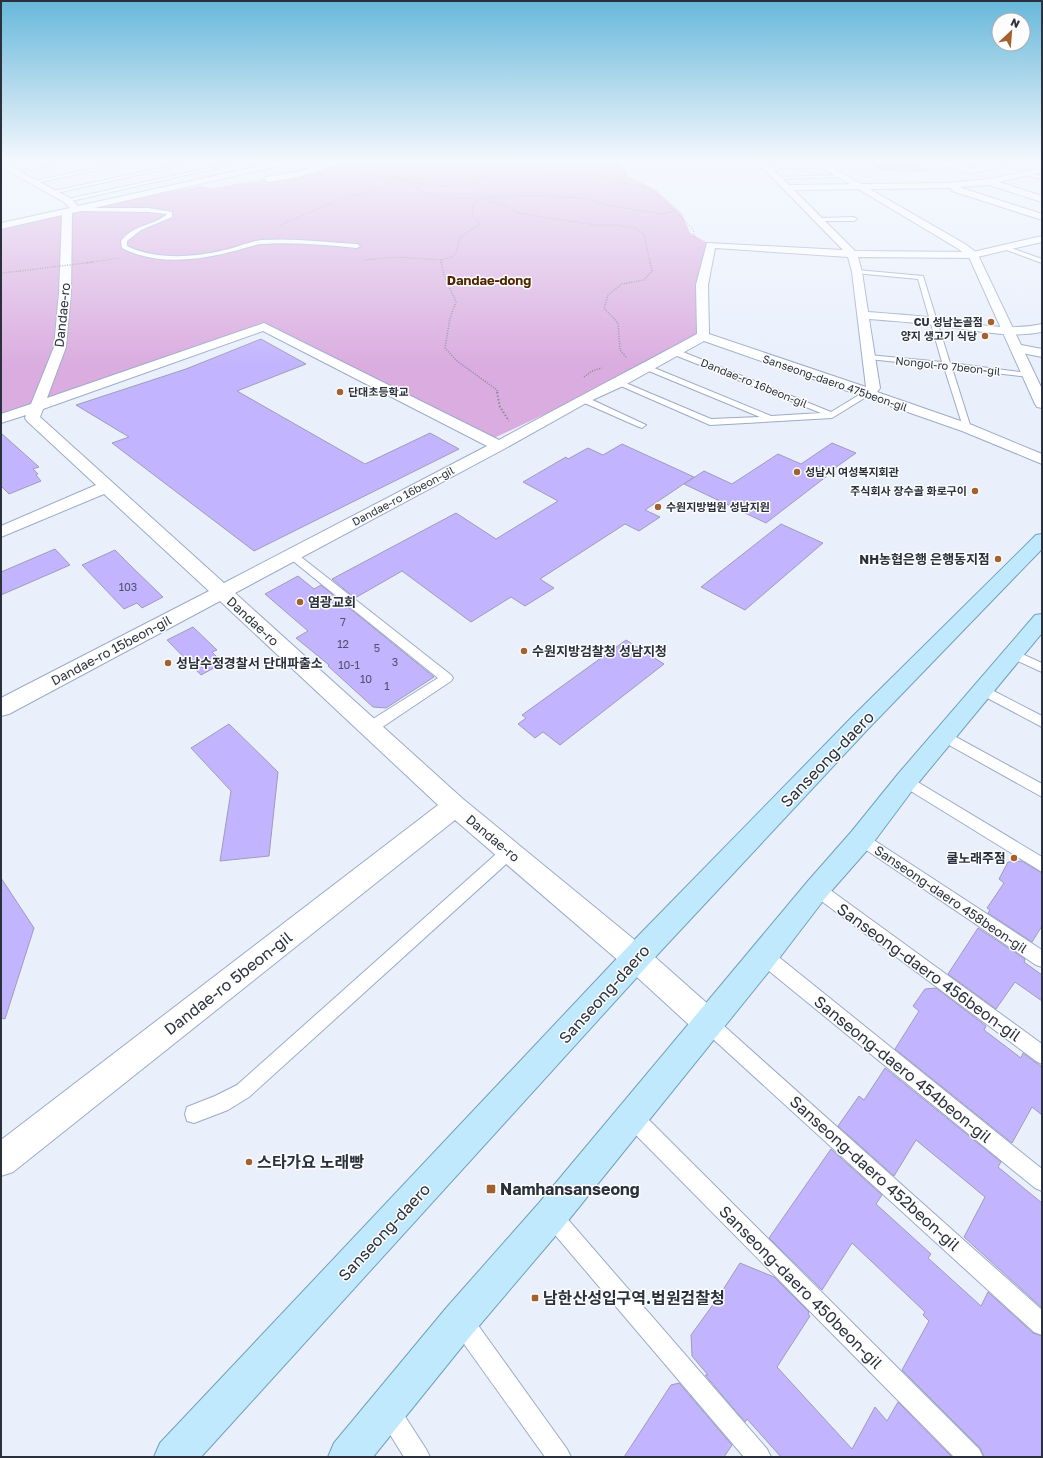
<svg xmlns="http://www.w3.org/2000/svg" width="1043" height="1458" font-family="'Golos Text','Noto Sans KR',sans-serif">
<rect width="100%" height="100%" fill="#e9f0fc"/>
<path fill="#daacdf" d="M337,162H620L628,176L656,190L682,214L690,233L711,245L703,336L653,363L494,438L266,325L1,418V226L77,210L200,186L213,188L298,174Z"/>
<path fill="#ca93d0" d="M869,162H915L930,172L879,170Z"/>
<path fill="#c2b4fe" stroke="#a09bbb" d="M261,339L306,364L237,391L365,464L430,433L459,449L254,551L112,443L129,437L76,405L186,369Z
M1,433L39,467L33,469L38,474L36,475L41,481L9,494L1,486Z
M832,443L856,453L825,475L827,476L766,523L684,484L704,471L732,484L778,454L801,464Z
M622,444L694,477L645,510L660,517L639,531L625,524L540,579L554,588L525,606L511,597L471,622L402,571L355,598L332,579L456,513L496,539L558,501L523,482L566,457L568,459L588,448L603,455Z
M781,524L823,543L745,610L701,587Z
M55,549L70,565L1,595V572Z
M115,550L133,568L163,597L142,608L137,603L124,609L82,565Z
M298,576L314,589L321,585L434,677L386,708L373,707L328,666L329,665L296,638L308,631L265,594Z
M193,627L217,650L212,652L223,663L201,675L167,640Z
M626,640L664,664L560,745L543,732L535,738L518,724L526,718L522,715Z
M229,724L278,772L269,856L220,861L231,791L191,748Z
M1022,861L1042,873V926L1032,942L988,913L990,910L987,908L1004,883L999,879L1008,862Z
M1,878L34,928L5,1019L1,1018Z
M978,928L1025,959L1024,962L1042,975V1001L1015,982L996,1009L948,974Z
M936,988L986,1026L984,1030L1021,1058L1023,1053L1042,1067V1115L1032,1107L1012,1143L895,1049L919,1011L913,1006L925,989Z
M885,1068L1001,1162L998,1167L1042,1203V1308L964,1237L985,1197L916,1140L894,1176L838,1126L859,1096L864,1100Z
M831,1149L882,1195L876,1204L931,1254L928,1258L981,1306L988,1292L1033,1333L1042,1336V1457H984L980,1448L902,1370L929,1321L923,1315L925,1312L852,1243L822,1290L769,1238Z
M740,1263L774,1277L809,1312L808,1314L810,1316L777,1367L852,1449L875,1407L887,1421L898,1402L952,1457H781L747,1419L745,1422L705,1375H708L692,1356L691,1335L717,1299Z
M679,1383L732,1445L724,1457H624L671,1385Z"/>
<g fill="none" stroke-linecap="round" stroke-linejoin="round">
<g stroke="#9babc8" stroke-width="2">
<path id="service" d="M11,162H20L1,166V164Z
M58,162H66L15,173L13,172Z
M124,162H132L32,184L29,182Z
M188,162H196L52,194L49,192Z
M235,162H243L67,202L64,200Z
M829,166L827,168L767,169L765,168L767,167Z
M1025,173L1042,176V179L1025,175Z
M844,175L842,177L776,179L774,178L776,177Z
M77,208H148L172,212V217L141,230L127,241V246C157,261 198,257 229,249C240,246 251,241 262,240C294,238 325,242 357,244L360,246L357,248C326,245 294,242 262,244C251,245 241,250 230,252C196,261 154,265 122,248L121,241C135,223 155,226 167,214L148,212L75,211V209Z
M821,218L854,217L857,219L854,221H819L818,220Z
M1004,247H1008L1042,259V263L1004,249Z
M857,270L923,276L950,363L1028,373L1032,375L1028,377L952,368L971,428L967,431L964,430L944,367L869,359L865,357L869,355L942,362L918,279L855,273L854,272Z
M672,350H678L831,412L864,392H870L871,394L832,418L710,425L614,383L618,381H621L711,419L760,417L644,369V365H647L771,416L821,413L672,354Z
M580,397H586L646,425L642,428L639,427L580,401L579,399Z
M292,552L296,553L451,675L453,678L451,681L375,732L370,733L365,732L364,728L365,724L438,678L288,557L287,555L288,553Z
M1013,650L1042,663V672L1009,657L1007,654L1009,651Z
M982,685L1042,716V727L978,693L976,690L978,687Z
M945,731L1042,784V797L940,740L938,736L940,732Z
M906,775L1042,857V872L901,785L899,781L901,777Z
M861,833L866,835L1042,950V967L1036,965L856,843L854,839L856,835Z
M509,846L514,847L516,852L514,857L249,1097L228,1110L194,1123L187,1121L185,1114L187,1107L215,1096L237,1085L504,847Z
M817,882L822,884L1042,1044V1064L1036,1061L812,894L809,889L812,884Z
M764,948L770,950L1042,1169V1191L1035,1188L758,962L756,956L758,950Z
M708,1014L714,1017L1042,1310V1335L1034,1332L702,1029L699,1023L702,1017Z
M632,1108L639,1110L979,1449L983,1457H954L625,1124L623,1117L625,1110Z
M551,1205L558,1208L767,1449L771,1457H744L544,1222L541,1215L544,1208Z
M462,1311L470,1314L567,1449L571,1457H545L454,1330L451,1322L454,1314Z
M389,1401L397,1404L426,1449L430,1457H404L381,1420L378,1412L381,1404Z"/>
</g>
<g stroke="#9babc8" stroke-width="2">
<path id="minor" d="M1,162L70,198L78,206L277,162H291L287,164L72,213L71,293L66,347L47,398L264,323L499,440C564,404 631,370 697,334L696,285L707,243L843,250L757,162H765L789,185L946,183L990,179L1042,168V172L999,182L1042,196V202L989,185L959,187L1042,214V220L952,191L951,188L794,190L855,251L973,252L1042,236V242L973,258L858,257L862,272L868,312C891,314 913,315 936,318C971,323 1006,332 1042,324V332C1006,339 970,329 934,325C913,322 891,321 869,319L880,388L877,392L972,425L1042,454V464L962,431L704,341L623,386L588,402L504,449L235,593L463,799L647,950L718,1013L723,1023L718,1033L708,1038L698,1033L627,968L455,820L13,1172L1,1176V1140L438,805L220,601L9,714L1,716V698L209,591L104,494L1,537V526L96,485L27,421L25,418L26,415L1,423V414L31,404L54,347L59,293L62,215L1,229V223L70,208L64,202L1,167ZM715,248L848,257L852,272L866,387L709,334L708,285ZM263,331L487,446L224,583L40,417L43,409Z
M329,162H341L340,164L298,177L268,182L264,179L265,177L297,172Z
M944,162H959L957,164L973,168L992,164L990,162H1002L1005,164L1004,166L973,173L944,166Z
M1016,344L1042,349V357L1012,351L1010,348L1012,345Z"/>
</g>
<g stroke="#9babc8" stroke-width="2">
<path id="tertiary" d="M813,162H823L965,244L977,253L1042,389V408L1037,407L1035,404L969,257L957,248Z"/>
</g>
<g stroke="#729fb9" stroke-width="2">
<path id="primary" d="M1042,534V549L868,729L659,953L201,1457H154L160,1443L639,935L852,717L1036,535Z
M1042,614V633L914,788L870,847L826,897L774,965L563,1227L473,1333L373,1457H328L334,1443L447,1307L539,1203L808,881L852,831L898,774L1035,615Z"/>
</g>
<path stroke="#858c97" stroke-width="1" stroke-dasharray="1 1.5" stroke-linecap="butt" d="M596,162L599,176L646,188L656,194L693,229L695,238
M348,173L396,178L407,182L431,195L447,198H476
M410,182C430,185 451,189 471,183C483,180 496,169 507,169C517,169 526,173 535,174C556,176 578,175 599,176
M483,197L526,196L585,198L606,205L662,214L675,211
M280,225L334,202L382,187L396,178L403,162
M365,260L397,257L441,260L452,257L456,253L460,237L480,224L472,214L474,204L477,201L476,198L505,205L518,213L595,225H618L635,228L644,234L650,263
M441,260L442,263"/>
<path stroke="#858c97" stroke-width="1.5" stroke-dasharray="1 1.5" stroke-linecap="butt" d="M441,262L444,275L456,302L450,318L445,348L457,361L497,390L498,393
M1,273L20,271
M626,357L620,350L618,323L604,308L608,295L622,284L644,280L652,271L650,262
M584,377L592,371L602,368"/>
<path stroke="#858c97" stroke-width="2" stroke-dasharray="1.5 2" stroke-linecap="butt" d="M497,392L500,407L509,421"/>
<use href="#service" fill="#fff" fill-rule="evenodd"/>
<use href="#minor" fill="#fff" fill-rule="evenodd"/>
<use href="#tertiary" fill="#fff" fill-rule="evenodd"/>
<use href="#primary" fill="#c1e9fd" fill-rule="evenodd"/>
<path stroke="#858c97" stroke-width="1" stroke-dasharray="1 1.5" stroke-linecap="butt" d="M86,263L121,258"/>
<path stroke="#858c97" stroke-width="1.5" stroke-dasharray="1 1.5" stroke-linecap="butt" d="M20,271L93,262"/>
</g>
<linearGradient id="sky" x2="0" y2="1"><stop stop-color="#67b8da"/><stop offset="0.44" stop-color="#f5f8fe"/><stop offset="1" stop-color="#f5f8fe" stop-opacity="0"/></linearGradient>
<rect width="1043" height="366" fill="url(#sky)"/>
<g fill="#a3612e" stroke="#fdfdfd" stroke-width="1.5">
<circle cx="991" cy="322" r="4"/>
<circle cx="985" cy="336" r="4"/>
<circle cx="340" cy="392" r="4"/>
<circle cx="797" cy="472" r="4"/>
<circle cx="975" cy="491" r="4"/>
<circle cx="658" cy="507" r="4"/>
<circle cx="998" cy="559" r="4"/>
<circle cx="300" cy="602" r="4"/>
<circle cx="524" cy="651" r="4"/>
<circle cx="168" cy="663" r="4"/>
<circle cx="1014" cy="858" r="4"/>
<circle cx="249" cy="1162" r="4"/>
<rect x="486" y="1184" width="10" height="10" rx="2"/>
<rect x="531" y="1294" width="8" height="8" rx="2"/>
</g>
<g text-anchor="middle" stroke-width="3" stroke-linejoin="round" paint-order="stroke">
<g font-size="11" font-weight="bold" fill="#2a313c" stroke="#fdfdfd" text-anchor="end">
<text x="983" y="326">CU 성남논골점</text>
<text x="977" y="340">양지 생고기 식당</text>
<text x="348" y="396" text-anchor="start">단대초등학교</text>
<text x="805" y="476" text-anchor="start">성남시 여성복지회관</text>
<text x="967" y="495">주식회사 장수골 화로구이</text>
<text x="666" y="511" text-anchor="start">수원지방법원 성남지원</text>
</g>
<g font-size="11" fill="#2a313c" stroke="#fdfdfd">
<text transform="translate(948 366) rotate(6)" y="4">Nongol-ro 7beon-gil</text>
<text transform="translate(754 383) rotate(22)" y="4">Dandae-ro 16beon-gil</text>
<text transform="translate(835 383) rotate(19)" y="4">Sanseong-daero 475beon-gil</text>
<text transform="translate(403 496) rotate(-28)" y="4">Dandae-ro 16beon-gil</text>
</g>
<g font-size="11" fill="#50526c">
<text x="128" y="591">103</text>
<text x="343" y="626">7</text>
<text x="343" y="648">12</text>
<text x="377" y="652">5</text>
<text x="395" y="666">3</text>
<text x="349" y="669">10-1</text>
<text x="366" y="683">10</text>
<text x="387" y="690">1</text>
</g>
<g font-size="13" font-weight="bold" fill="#512600" stroke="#fdfdfd">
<text x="489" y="285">Dandae-dong</text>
</g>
<g font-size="13" fill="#2a313c" stroke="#fdfdfd">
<text transform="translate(62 315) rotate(-84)" y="5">Dandae-ro</text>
<text transform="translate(253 621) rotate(43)" y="5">Dandae-ro</text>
<text transform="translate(111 650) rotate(-28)" y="5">Dandae-ro 15beon-gil</text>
<text transform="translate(493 838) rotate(40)" y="5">Dandae-ro</text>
<text transform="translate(951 899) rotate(34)" y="5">Sanseong-daero 458beon-gil</text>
</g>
<g font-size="13" font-weight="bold" fill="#2a313c" stroke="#fdfdfd" text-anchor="start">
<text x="990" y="564" text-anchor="end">NH농협은행 은행동지점</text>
<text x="308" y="607">염광교회</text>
<text x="532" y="656">수원지방검찰청 성남지청</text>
<text x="176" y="668">성남수정경찰서 단대파출소</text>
<text x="1006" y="863" text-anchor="end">쿨노래주점</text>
</g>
<g font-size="16" fill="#2a313c" stroke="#fdfdfd">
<text transform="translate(827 759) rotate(-46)" y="6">Sanseong-daero</text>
<text transform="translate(929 972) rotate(36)" y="6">Sanseong-daero 456beon-gil</text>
<text transform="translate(228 983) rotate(-38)" y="6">Dandae-ro 5beon-gil</text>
<text transform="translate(604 994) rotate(-48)" y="6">Sanseong-daero</text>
<text transform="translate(903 1069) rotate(39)" y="6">Sanseong-daero 454beon-gil</text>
<text transform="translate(875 1173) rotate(42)" y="6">Sanseong-daero 452beon-gil</text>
<text transform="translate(384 1232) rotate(-47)" y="6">Sanseong-daero</text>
<text transform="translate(801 1287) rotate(45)" y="6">Sanseong-daero 450beon-gil</text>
</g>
<g font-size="16" font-weight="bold" fill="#2a313c" stroke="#fdfdfd" text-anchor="start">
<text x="257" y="1168">스타가요 노래빵</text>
<text x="500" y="1195">Namhansanseong</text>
<text x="543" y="1304">남한산성입구역.법원검찰청</text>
</g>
</g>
<rect width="1043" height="1458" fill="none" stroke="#2a313c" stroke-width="4"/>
<g transform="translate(1011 32) rotate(26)"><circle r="19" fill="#fdfdfd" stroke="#a9abb0"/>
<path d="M0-3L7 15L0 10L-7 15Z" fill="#a3612e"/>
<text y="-6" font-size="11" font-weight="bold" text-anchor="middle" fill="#2a313c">N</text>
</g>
</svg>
